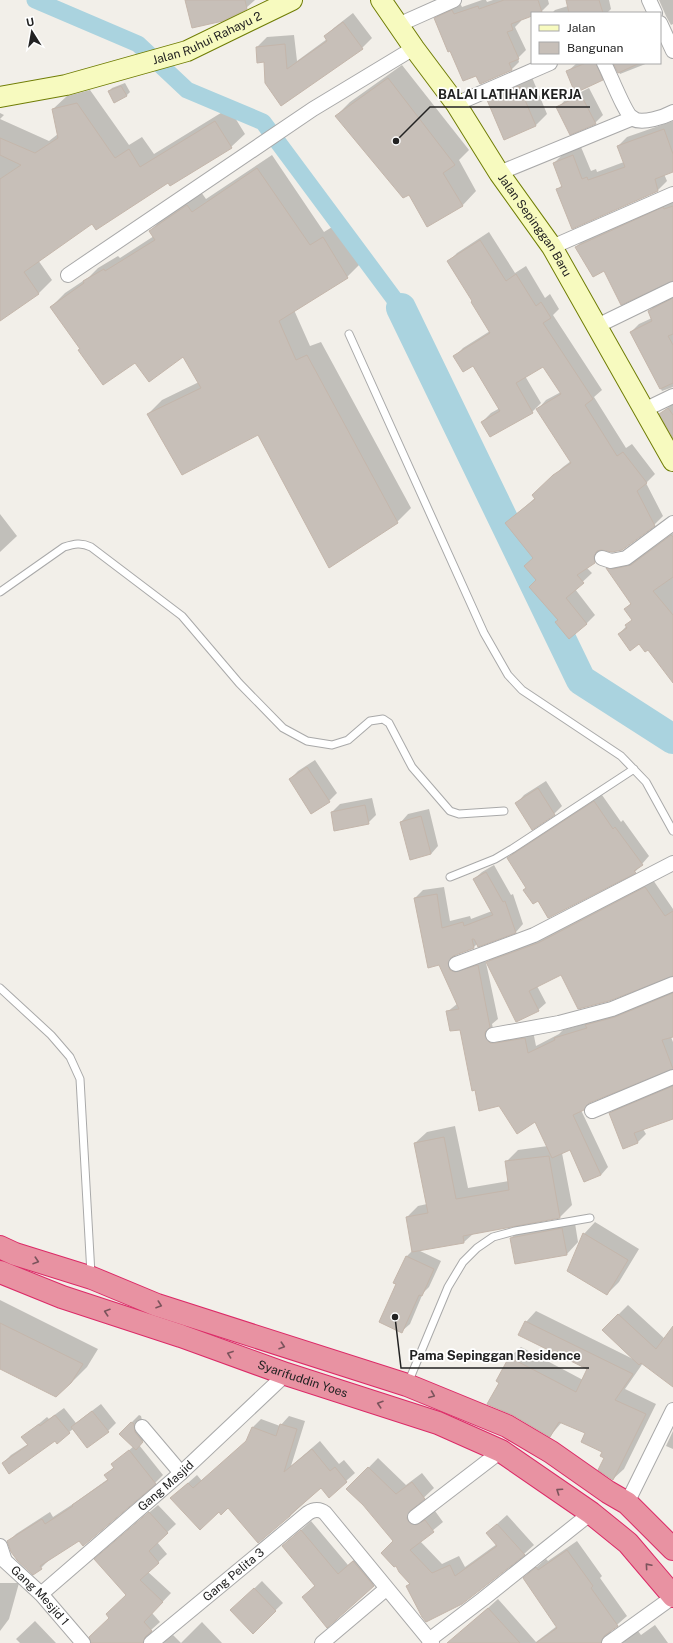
<svg xmlns="http://www.w3.org/2000/svg" width="673" height="1643" font-family="'Public Sans',sans-serif">
<rect width="100%" height="100%" fill="#f2efe9"/>
<path fill="#0003" d="M186,0H255L246,8Z
M482,0H486L487,2L493,0H548L549,4L542,11L532,13V15L520,19L521,21L515,27L526,50L518,58L519,62L512,69L477,75L435,18L443,11L460,3L462,7Z
M567,0H609L611,9L607,13H552L555,10L568,6Z
M659,0H673V24L671,25L666,16Z
M353,13L372,38L362,48L282,105L265,61L257,47L267,37L294,35L297,61L327,39L325,36L335,27Z
M577,63H606L610,71L602,79L567,72Z
M614,63H648L620,74Z
M402,65L469,150L459,160L476,191L462,206L409,193L336,116L350,102Z
M531,75L547,114L536,125L505,139L488,100L500,88Z
M125,83L130,92L126,96L109,91L112,88Z
M589,88L603,115L595,123L558,108L565,100Z
M90,90L129,145L142,137L154,154L229,108L245,134L231,147L92,223L38,260L52,280L39,293L0,320V113L4,115L0,119L49,141L58,134L53,109L67,96Z
M673,121V171L664,174L667,181L658,190L558,189L562,185L554,163L563,154L581,147L591,171L596,169L597,172L624,162L618,146L627,137Z
M272,155L324,232L337,224L361,263L347,277L294,310L310,346L321,342L411,508L397,522L259,434L148,414L162,400L199,382L183,355L135,361L81,349L51,307L65,293L89,277L98,268L118,256L120,258L154,236L150,231L164,217L201,192L206,199Z
M673,201V280L604,270L576,247L584,239Z
M489,232L515,273L526,266L545,298L550,294L559,309L553,315L602,390L594,397L626,448L632,444L655,474L646,483L663,516L654,525L603,549V553L586,567L592,573L575,589L595,615L586,624L560,619L537,580L534,557L506,523L535,498L542,487L563,467L571,461L538,409L546,400L561,392L543,365L525,376L541,403L532,412L482,422L491,413L500,408L473,365L454,357L463,348L490,331L473,301L448,262L457,253Z
M673,295V387L662,391L631,332L639,324L652,318L649,311L657,303Z
M673,403V436L661,414Z
M0,514L17,536L0,552Z
M673,533V682L648,648L619,634L633,619L626,609L631,603L607,568L615,561L621,562L640,557Z
M315,760L337,793L329,801L312,813L290,779L298,771Z
M546,781L562,806L554,814L517,803L524,795Z
M602,795L621,822L623,820L649,856L635,872L548,917L539,900L527,887L508,858L516,850Z
M372,798L376,815L368,823L332,812L340,804Z
M429,809L438,846L431,854L401,822L408,814Z
M494,865L511,895L513,894L523,924L516,932L479,945L478,943L474,947L455,954L458,963L485,958L498,1019L492,1024L494,1033L533,1031L536,1046L559,1034L563,1030L588,1023L594,1018L673,989V1036L671,1037L673,1042V1068L591,1101L581,1110L608,1167L601,1175L571,1148L562,1153L572,1205L560,1217L473,1234L464,1242L418,1250L441,1261L429,1287L423,1293L410,1324L402,1331L397,1284L395,1283L407,1256L412,1251L407,1217L418,1206L427,1204L415,1143L427,1132L455,1126L468,1188L509,1181L506,1162L518,1150L548,1146L535,1121L447,1012L457,1004L415,898L423,890L444,887L450,921L470,916L471,919L492,911L474,879L482,872Z
M653,880L673,909V975L561,973L537,986L546,1003L538,1010L487,962L495,955Z
M673,1082V1118L643,1129L646,1134L638,1142L623,1148L610,1113L618,1106Z
M574,1217L578,1242L567,1254L511,1238L523,1226Z
M595,1222L639,1249L619,1282L607,1294L584,1234Z
M0,1300L98,1349L87,1367L71,1383L0,1368Z
M628,1305L665,1339L673,1330V1385L643,1363L625,1389L656,1404L624,1469L613,1479L604,1452L587,1433L562,1422L550,1436L498,1381L510,1357L521,1347L583,1380L588,1368L526,1322L536,1311L633,1359L603,1330Z
M101,1404L116,1423L108,1431L73,1429L57,1442L55,1440L3,1463L11,1455L28,1444L23,1437L47,1417L49,1419L64,1408L76,1423Z
M139,1415L141,1416L143,1424L150,1433L139,1445L163,1475L155,1483L49,1560L41,1568L8,1542L16,1534L50,1512L53,1517L76,1502L108,1479L105,1475L114,1467L112,1465L134,1446L120,1434Z
M289,1416L305,1421L291,1466L320,1441L339,1464L344,1460L355,1473L346,1481L321,1487L290,1516L228,1506L219,1511L180,1490L197,1475L202,1481L248,1440L252,1428L261,1419L280,1426Z
M673,1431V1449L666,1446Z
M378,1458L406,1485L422,1473L434,1488L417,1504V1512L426,1516L435,1511L443,1522L420,1541L442,1564L459,1556L465,1567L497,1544L487,1533L507,1515L534,1545L524,1554L462,1603L407,1586L411,1583L394,1541L364,1504L348,1489Z
M158,1505L176,1524L157,1542L167,1554L148,1572L171,1593L152,1613L160,1622L151,1630L152,1640L160,1643H92L127,1595L104,1551Z
M311,1521L348,1565L363,1552L383,1576L327,1626L303,1597L315,1585L283,1546Z
M577,1541L602,1576L600,1578L627,1616L610,1631L612,1639L620,1643L638,1631L641,1635L655,1625L668,1643H449L498,1599L536,1642L557,1626L524,1578L546,1559L548,1561Z
M262,1581L283,1603L253,1632L239,1603Z
M0,1583H19L9,1619L0,1631Z
M35,1621L56,1643H20L16,1639Z
M202,1622L222,1643H162L173,1635L181,1643Z"/>
<g fill="none" stroke-linecap="round" stroke-linejoin="round">
<path stroke="#aad3df" stroke-width="17" d="M35,0L138,44L187,90L263,122L401,308"/>
<path stroke="#aad3df" stroke-width="30" d="M401,308L581,680L673,739"/>
</g>
<path fill="#c7bfb8" stroke="#c4b6ab" d="M185,0H245L247,9L223,21L192,28Z
M504,0H538L542,12L532,13V16L511,24L513,30L507,32L519,59L509,63L512,70L480,84L476,76L463,81L450,51L448,52L434,18L452,10L454,14L478,6L479,9Z
M566,0H599L603,13H569Z
M343,22L363,49L281,106L265,83L264,62L257,63L256,47L285,44L287,69L327,41L324,36Z
M586,63H596L603,80L575,93L566,71Z
M613,63H640L618,73Z
M388,78L455,165L443,173L463,206L427,227L409,195L403,198L335,116Z
M121,86L127,96L114,103L108,91Z
M519,86L536,126L504,140L487,100Z
M581,95L596,124L570,135L556,107Z
M77,103L115,158L129,149L140,167L215,121L232,148L170,186L168,183L96,230L92,224L24,272L39,294L0,321V179L21,165L0,155V138L35,153L58,138L52,109Z
M664,129L673,154V172L655,179L658,191L572,229L556,189L562,187L553,163L573,155L582,179L587,177L588,180L625,167L617,146Z
M257,168L310,245L323,237L348,278L279,321L296,360L307,355L398,523L329,568L258,435L182,475L147,414L201,388L183,357L149,382L135,363L103,385L78,350L80,349L50,307L84,283L83,281L104,269L105,271L155,240L149,231L187,205L192,212Z
M673,206V281L621,305L604,271L593,277L575,247L663,207L664,209Z
M480,240L506,281L516,274L536,306L541,302L551,318L543,323L593,399L585,405L617,456L623,452L647,483L637,491L655,526L622,550L612,552L601,550L597,551L594,556L595,563L577,575L584,583L566,598L587,624L569,639L555,622L558,620L529,587L536,580L524,566L533,558L505,523L535,499L532,495L553,475L571,463L536,409L561,394L543,367L516,383L533,413L490,437L481,422L500,411L473,366L463,372L453,356L490,333L471,302L472,301L447,261Z
M673,298V334L668,336L673,345V383L660,389L630,332L652,321L648,311Z
M668,408L673,415V438L659,414Z
M671,535L673,537V577L653,591L673,615V683L648,650L645,652L639,644L630,651L618,634L627,628L625,625L632,620L624,609L631,604L606,568L613,569L631,565Z
M307,767L330,802L311,814L289,779Z
M538,788L555,815L532,830L515,803Z
M594,801L613,829L615,827L643,865L634,871L636,873L548,918L538,901L533,904L523,890L526,888L507,858Z
M365,805L369,824L334,831L331,812Z
M421,816L431,854L410,860L400,822Z
M486,872L503,902L505,901L516,933L478,947L474,939H472L474,948L453,956L448,963L450,970L455,972L478,965L490,1027L485,1032V1036L490,1043H495L525,1038L528,1053L555,1040L554,1038L587,1028L585,1025L615,1017L673,993V1037L662,1040L673,1069L589,1103L584,1110L573,1115L601,1175L584,1182L570,1150L552,1158L535,1122L517,1134L499,1106L479,1111L475,1090L472,1091L460,1030L450,1031L446,1011L459,1009L439,965L428,968L414,898L437,894L442,928L463,922L464,926L493,915L473,879Z
M645,887L665,916L673,911V976L609,1001L578,1009L561,975L529,991L539,1011L516,1022L486,962L538,943Z
M673,1086V1119L634,1133L638,1143L623,1149L609,1113Z
M444,1137L456,1199L509,1190L505,1161L549,1156L560,1218L463,1236L464,1243L412,1252L406,1217L428,1213L414,1143Z
M562,1228L567,1255L515,1264L510,1238Z
M583,1233L628,1260L607,1295L567,1271Z
M406,1256L434,1269L422,1296L419,1295L402,1333L379,1322L396,1284L393,1283Z
M618,1314L656,1349L673,1326V1387L641,1363L639,1365L602,1330Z
M525,1321L633,1374L615,1400L646,1414L613,1480L598,1470L604,1458L600,1456L602,1452L581,1442L585,1433L559,1422L550,1437L513,1415L487,1404L499,1383L496,1381L509,1357L576,1392L587,1369L518,1335Z
M0,1323L83,1364L71,1383L56,1397L0,1369Z
M92,1411L109,1432L87,1448L71,1427Z
M55,1415L70,1433L57,1444L55,1441L9,1474L2,1463L28,1445L21,1437L39,1424L40,1426Z
M131,1422L134,1424L135,1432L143,1442L136,1450L119,1434Z
M280,1424L297,1429L284,1472L312,1449L330,1471L335,1467L347,1482L329,1498L321,1488L290,1515V1516L258,1543L228,1508L221,1515L219,1512L200,1530L170,1498L188,1483L193,1488L246,1441L252,1427L276,1436Z
M129,1450L156,1484L83,1546L79,1541L40,1566L42,1569L33,1575L17,1560L11,1552L7,1541L42,1519L45,1524L73,1506L72,1505L108,1480L104,1475L114,1468L111,1464Z
M368,1467L396,1494L412,1482L425,1499L410,1511L407,1518L409,1522L416,1525L425,1520L434,1532L410,1550L432,1573L450,1565L455,1576L497,1546L486,1533L497,1524L525,1555L462,1604L426,1622L422,1617L406,1586L410,1584L399,1572L396,1566L394,1567L381,1553L393,1541L363,1505L346,1489Z
M149,1512L168,1533L149,1551L159,1563L140,1580L163,1602L144,1622L152,1631L145,1637L143,1643H91L89,1637L109,1618L106,1614L126,1595L94,1559Z
M301,1530L338,1574L353,1561L374,1586L327,1628L302,1597L315,1586L282,1546Z
M567,1550L593,1586L591,1588L618,1626L604,1636L601,1643H536L557,1628L523,1578L536,1567L538,1570Z
M254,1588L276,1611L253,1634L230,1610Z
M488,1608L520,1643H447Z"/>
<g fill="none" stroke-linecap="round" stroke-linejoin="round">
<g stroke="#a9a9a9" stroke-width="9">
<path id="lane" d="M349,334L484,633L508,675L522,690L621,756L646,782L673,831
M0,592L64,547C74,544 81,542 91,547L182,616L239,683L283,728L307,741L332,745L348,740L370,721L383,719L389,723L412,767L450,811L459,814L504,811
M450,877L495,859L512,849L634,769
M0,988L51,1035L70,1057L80,1079L91,1274
M408,1383L448,1287L463,1262L477,1248L493,1237L515,1231L590,1218"/>
</g>
<g stroke="#a9a9a9" stroke-width="16">
<g id="street">
<path d="M649,0L655,13"/>
<path d="M660,23L673,51"/>
<path d="M398,25L454,0"/>
<path d="M604,63C610,74 625,114 633,119C643,124 664,117 673,112"/>
<path d="M456,104L550,63"/>
<path d="M499,173L633,118"/>
<path d="M552,247L673,194"/>
<path d="M68,275L313,109L414,48"/>
<path d="M597,326L673,289"/>
<path d="M644,410L673,396"/>
<path d="M602,558L611,561L626,558L673,523"/>
<path d="M456,964L534,935L673,863"/>
<path d="M493,1035L559,1023L612,1009L673,984"/>
<path d="M592,1111L673,1077"/>
<path d="M142,1427L181,1473"/>
<path d="M627,1503L673,1410"/>
<path d="M415,1517L501,1451"/>
<path id="s1" d="M0,1546L5,1561L41,1594L83,1643"/>
<path id="s2" d="M41,1594L181,1473L286,1374"/>
<path d="M429,1640L483,1599L591,1513"/>
<path id="s3" d="M151,1643L308,1513C314,1509 320,1509 325,1513L432,1643"/>
<path d="M322,1643L386,1589"/>
<path d="M609,1643L673,1597"/>
</g>
</g>
<g stroke="#707d05" stroke-width="22">
<g id="secondary">
<path id="s4" d="M381,0L414,48L456,104L499,173L552,247L673,461"/>
<path id="s5" d="M0,97L66,85L187,51L292,0"/>
</g>
</g>
<g stroke="#dc2a67" stroke-width="24">
<g id="highway">
<path d="M0,1247L15,1254L92,1278L157,1305L407,1385L507,1426L551,1452L608,1492L627,1503L673,1549"/>
<path id="s6" d="M0,1272L62,1297L181,1336L286,1374L438,1423L501,1451L591,1513L628,1543L673,1596"/>
</g>
</g>
<use href="#lane" stroke="#fff" stroke-width="7"/>
<use href="#street" stroke="#fff" stroke-width="14"/>
<use href="#secondary" stroke="#f7fabf" stroke-width="20"/>
<use href="#highway" stroke="#e892a2" stroke-width="22"/>
</g>
<defs><path id="oneway-chevron" d="M-2-3.5L2.5 0L-2 3.5" fill="none" stroke-width="1.6" stroke-linecap="round" stroke-linejoin="round"/></defs>
<g stroke="#7b545c">
<use href="#oneway-chevron" transform="translate(36 1261) rotate(18)"/>
<use href="#oneway-chevron" transform="translate(159 1305) rotate(19)"/>
<use href="#oneway-chevron" transform="translate(107 1312) rotate(-162)"/>
<use href="#oneway-chevron" transform="translate(282 1346) rotate(18)"/>
<use href="#oneway-chevron" transform="translate(230 1354) rotate(-160)"/>
<use href="#oneway-chevron" transform="translate(432 1395) rotate(22)"/>
<use href="#oneway-chevron" transform="translate(380 1404) rotate(-162)"/>
<use href="#oneway-chevron" transform="translate(559 1491) rotate(-146)"/>
<use href="#oneway-chevron" transform="translate(648 1566) rotate(-131)"/>
</g>
<g text-anchor="middle" stroke-width="3.5" stroke-linejoin="round" paint-order="stroke">
<g font-size="12" fill="#222" stroke="#fff">
<text dy="4" stroke="none"><textPath href="#s5" startOffset="216">Jalan Ruhui Rahayu 2</textPath></text>
<text dy="4" stroke="none"><textPath href="#s4" startOffset="273">Jalan Sepinggan Baru</textPath></text>
<text dy="4" stroke="none"><textPath href="#s6" startOffset="321">Syarifuddin Yoes</textPath></text>
<text dy="4" stroke="none"><textPath href="#s2" startOffset="165">Gang Masjid</textPath></text>
<text dy="4" stroke="none"><textPath href="#s3" startOffset="107">Gang Pelita 3</textPath></text>
<text dy="4" stroke="none"><textPath href="#s1" startOffset="65">Gang Mesjid 1</textPath></text>
</g>
</g>
<path fill="none" stroke="#222" stroke-width="1.5" d="M396 141L430 107H590M395 1317L401 1368H589"/>
<g fill="#222" stroke="#fff" stroke-width="1.5">
<circle cx="396" cy="141" r="4"/>
<circle cx="395" cy="1317" r="4"/>
</g>
<g font-size="13" text-anchor="middle" font-weight="bold" fill="#222" stroke="#fff" stroke-width="3.5" stroke-linejoin="round" paint-order="stroke">
<text x="510" y="99">BALAI LATIHAN KERJA</text>
<text x="495" y="1360">Pama Sepinggan Residence</text>
</g>
<rect x="531" y="12" width="130" height="52" fill="#ffffff" stroke="#a7a7a7"/>
<rect x="539" y="25" width="20" height="6" fill="#f7fabf" stroke="#a7a7a7"/>
<text x="567" y="32" font-size="12" fill="#222222">Jalan</text>
<rect x="539" y="42" width="20" height="12" fill="#c7bfb8" stroke="#a7a7a7"/>
<text x="567" y="52" font-size="12" fill="#222222">Bangunan</text>
<g transform="translate(32 32) rotate(349)" stroke="#ffffff" stroke-width="3" paint-order="stroke">
<path d="M0-3L7 15L0 10L-7 15Z" fill="#222222"/>
<text y="-6" font-size="11" font-weight="bold" text-anchor="middle" fill="#222222">U</text>
</g>
</svg>
